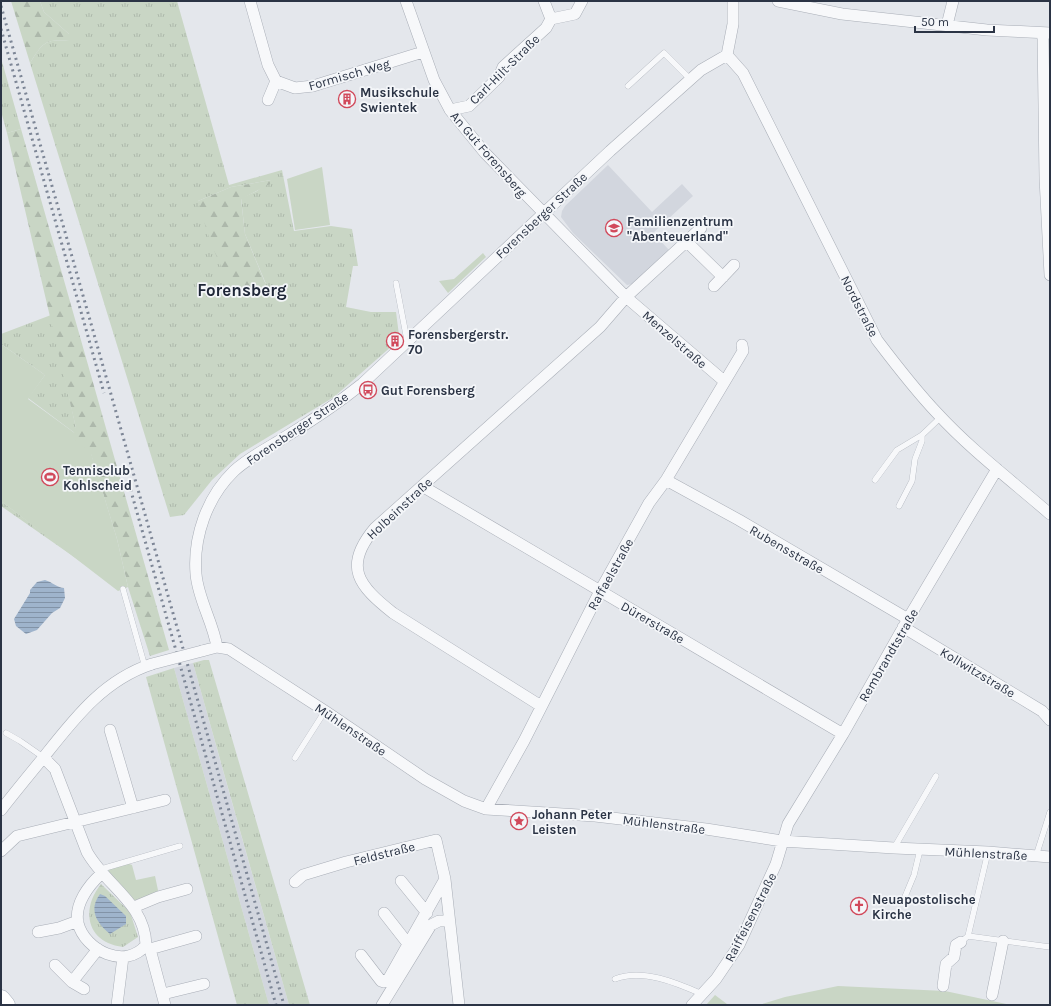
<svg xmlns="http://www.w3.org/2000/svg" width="1051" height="1006" font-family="Karla,sans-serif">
<defs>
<pattern id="grass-tufts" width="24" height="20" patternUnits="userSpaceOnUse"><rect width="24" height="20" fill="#c9d6c5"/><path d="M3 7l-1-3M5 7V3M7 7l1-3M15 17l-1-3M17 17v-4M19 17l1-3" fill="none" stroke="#adb8ab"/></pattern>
<pattern id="forest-firs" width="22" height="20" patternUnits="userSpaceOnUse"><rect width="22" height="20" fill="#c9d6c5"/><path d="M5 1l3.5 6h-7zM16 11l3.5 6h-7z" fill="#adb8ab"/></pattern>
<pattern id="water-rules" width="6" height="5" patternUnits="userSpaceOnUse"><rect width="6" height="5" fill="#9fb4cc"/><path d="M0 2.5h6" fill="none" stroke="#8293a7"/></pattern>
</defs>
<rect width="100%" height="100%" fill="#e4e7ec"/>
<path fill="#d2d6de" d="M608,165L652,212L682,184L693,196L653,233L670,251L633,284L627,285L573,233L561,217L562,211L565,206Z
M193,663L236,817L289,1005H269L174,668Z"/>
<path fill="url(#grass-tufts)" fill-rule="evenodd" d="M40,1H177L229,185L282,170L294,231L331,226L352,229L358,266H353L346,307L371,312H396L399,335L391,343L393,345L334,397L240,454L212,480L184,515L170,517L30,63C43,43 44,39 69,41V34L44,12ZM271,180L257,191L241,198L245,234L266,284L198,201L231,187Z
M1,58L21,129L7,133L1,111Z
M483,253L486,257L448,293L439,281L454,279Z
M51,315L76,428V434L28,398L45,375L1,344V334Z
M1,501L87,566L1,506Z
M204,660H209L310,1005H289L193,663Z
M174,668L269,1005H237L146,677Z
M101,884L130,912L138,937L123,947C87,943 80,910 101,884Z"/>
<path fill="url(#forest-firs)" d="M11,1H40L44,12L69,34V41C44,39 43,43 30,63Z
M21,129L169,650L150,656L128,587L117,539L91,454L72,439L76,428L7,133Z
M271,180L270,184L241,199L245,234L266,285L254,292C249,291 243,290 239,288C218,275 205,224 198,201L231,187Z"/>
<path fill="#c9d6c5" d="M322,167L330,225L295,230L287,179Z
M1,344L45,375L28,399L76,434L73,439L91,453L117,539L128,587L118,591L1,501Z
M127,863L132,865L136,880L155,876L159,895L133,901L107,874L110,868Z
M838,986L945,991L1011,1005H759L785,997Z
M715,995L727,1004L706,1005Z"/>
<path fill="url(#water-rules)" d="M45,580C52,582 58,588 64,588L65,598L60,608L52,613L37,630L26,634L16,626L14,619L30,593V590L37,582Z
M100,894L105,896L126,916V924L110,934C97,923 88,910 100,894Z"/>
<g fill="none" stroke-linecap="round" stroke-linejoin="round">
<g stroke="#a9aeb7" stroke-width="6">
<path id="service" d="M628,86L664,53L690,79
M396,283L407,340
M875,480L897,450L922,435L941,417
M899,506L912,481L915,459L922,441V435
M123,589L145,667
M6,733L20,741L43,757
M295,758L325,711
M894,848L936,776
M1036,856L1050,812
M98,870L180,846
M904,899L914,875L920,850
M968,936L1050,947
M961,942L968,936L988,852
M615,979C642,968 677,983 702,994"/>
</g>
<g stroke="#a9aeb7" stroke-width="12">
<path id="minor" d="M250,1L268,65L276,81L295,88L313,86L423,52
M406,1L434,80L450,110L485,153L626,297L724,381
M778,1L842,14L987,30L1050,33
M551,19L575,14L582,1
M947,25L953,1
M1043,33L1045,178L1050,275
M727,55L743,73L877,340C896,365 915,390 937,413C971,450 1012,481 1050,514
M727,55L733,24V1
M268,100L276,81
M450,110L469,106L499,77L503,67L546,28L551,19L544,1
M687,242L723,277
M714,286L734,265
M666,480L739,520L908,619
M422,486L843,734
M903,627L1042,711L1050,720
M217,647C213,622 198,599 196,574C193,537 207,497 234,471C248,458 266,449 282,439C310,422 337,404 362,384L610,151L701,70L727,55
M202,651L217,647L229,649L325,711L425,779L464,801L486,809L595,816L706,829L782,841L894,848L988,852L1050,857
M541,706L393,613C359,586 342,567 375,528L600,327L626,297L701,228
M110,730L133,808
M43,757L55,769L87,852C106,886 145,903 146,945C126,970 85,951 78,923C74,904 89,885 101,874
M486,809L524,741L600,591L649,503L666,480L743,351L742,345
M1,810C15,792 29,775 43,758C74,719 103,680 152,664
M1,851L17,836L165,800
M401,881L427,913
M295,882L303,875L346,862L436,840L445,879L459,1005
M134,907L158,897L187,889
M384,913L409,945
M38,932L59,928L78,921
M146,945L150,949L196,936
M150,949L165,1005
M361,955L381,981L384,982L389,978L445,879
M55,965L72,982L84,989
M72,982L98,949
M943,986L946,964L954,957L956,945L961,942
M163,994L204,984
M992,995L1003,941
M117,1005L123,957
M382,1005L431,925L439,921H449
M692,1005L716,979L739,945L776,864L788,824L843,734L908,619L997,469"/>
</g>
<g stroke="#a3abb8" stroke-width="19">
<path id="primary" d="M1,999L6,1005"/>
</g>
<use href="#service" stroke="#f7f8fa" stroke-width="5.5"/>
<use href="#minor" stroke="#f7f8fa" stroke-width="11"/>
<use href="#primary" stroke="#fff" stroke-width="18"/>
<path stroke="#7d8696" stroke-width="3" stroke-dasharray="2 4" stroke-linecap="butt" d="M1,6L284,1005
M1,29L104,393
M129,484L276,1005"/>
<g stroke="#a9aeb7" stroke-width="12" stroke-linecap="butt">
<path id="minor-bridge" d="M152,664L202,651"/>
</g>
<use href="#minor-bridge" stroke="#f7f8fa" stroke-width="11"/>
</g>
<defs>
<g id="building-ring" transform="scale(0.9)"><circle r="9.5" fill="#f4f6f9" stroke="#d1495b" stroke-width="1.5"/><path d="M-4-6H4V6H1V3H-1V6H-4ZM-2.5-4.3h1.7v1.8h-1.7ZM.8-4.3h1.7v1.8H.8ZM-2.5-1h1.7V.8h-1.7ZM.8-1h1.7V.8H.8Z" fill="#d1495b"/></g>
<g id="school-ring" transform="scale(0.9)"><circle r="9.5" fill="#f4f6f9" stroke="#d1495b" stroke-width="1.5"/><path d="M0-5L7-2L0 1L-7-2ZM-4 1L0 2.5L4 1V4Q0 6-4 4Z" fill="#d1495b"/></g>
<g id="bus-ring" transform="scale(0.9)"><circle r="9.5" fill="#f4f6f9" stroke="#d1495b" stroke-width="1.5"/><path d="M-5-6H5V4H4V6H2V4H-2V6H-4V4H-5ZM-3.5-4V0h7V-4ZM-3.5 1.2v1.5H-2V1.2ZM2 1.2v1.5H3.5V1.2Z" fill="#d1495b"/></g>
<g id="stadium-ring" transform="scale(0.9)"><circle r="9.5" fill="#f4f6f9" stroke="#d1495b" stroke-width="1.5"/><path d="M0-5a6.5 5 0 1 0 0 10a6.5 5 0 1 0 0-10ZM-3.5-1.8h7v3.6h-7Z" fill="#d1495b"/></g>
<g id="sight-ring" transform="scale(0.9)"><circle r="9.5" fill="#f4f6f9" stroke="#d1495b" stroke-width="1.5"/><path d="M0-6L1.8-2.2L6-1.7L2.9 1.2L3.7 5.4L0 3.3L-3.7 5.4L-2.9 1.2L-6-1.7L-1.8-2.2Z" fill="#d1495b"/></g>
<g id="church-ring" transform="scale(0.9)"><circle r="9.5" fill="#f4f6f9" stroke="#d1495b" stroke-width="1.5"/><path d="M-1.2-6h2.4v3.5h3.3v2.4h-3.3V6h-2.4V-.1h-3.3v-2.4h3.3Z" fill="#d1495b"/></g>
</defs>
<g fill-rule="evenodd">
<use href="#building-ring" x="347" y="99"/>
<use href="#school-ring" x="614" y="228"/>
<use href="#building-ring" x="395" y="341"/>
<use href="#bus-ring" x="368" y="390"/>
<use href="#stadium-ring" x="50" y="477"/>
<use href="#sight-ring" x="519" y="821"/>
<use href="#church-ring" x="859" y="906"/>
</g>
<g text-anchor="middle" stroke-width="3.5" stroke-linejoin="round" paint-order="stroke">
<g font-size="13" fill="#2b3445" stroke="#f4f6f9">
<text transform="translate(504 69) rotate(-45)" y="5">Carl-Hilt-Straße</text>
<text transform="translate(349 74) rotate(-16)" y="5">Formisch Weg</text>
<text transform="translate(489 154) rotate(49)" y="5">An Gut Forensberg</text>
<text transform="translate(541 215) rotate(-43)" y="5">Forensberger Straße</text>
<text transform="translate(860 306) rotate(63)" y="5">Nordstraße</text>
<text transform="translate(675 339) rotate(41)" y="5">Menzelstraße</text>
<text transform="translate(297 428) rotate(-34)" y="5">Forensberger Straße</text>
<text transform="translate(399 508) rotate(-43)" y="5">Holbeinstraße</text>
<text transform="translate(787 549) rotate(30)" y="5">Rubensstraße</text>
<text transform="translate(610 574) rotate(-61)" y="5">Raffaelstraße</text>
<text transform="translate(653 622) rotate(30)" y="5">Dürerstraße</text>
<text transform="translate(888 655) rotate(-60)" y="5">Rembrandtstraße</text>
<text transform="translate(978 672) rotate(31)" y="5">Kollwitzstraße</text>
<text transform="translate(351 729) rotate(34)" y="5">Mühlenstraße</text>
<text transform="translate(664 824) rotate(7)" y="5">Mühlenstraße</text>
<text transform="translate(384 853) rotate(-14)" y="5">Feldstraße</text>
<text transform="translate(986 853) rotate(3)" y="5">Mühlenstraße</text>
<text transform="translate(750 917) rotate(-63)" y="5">Raiffeisenstraße</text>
</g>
<g font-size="13" font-weight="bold" fill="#2b3445" stroke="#f4f6f9" text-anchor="start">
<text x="360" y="97">Musikschule<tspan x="360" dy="15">Swientek</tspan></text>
<text x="627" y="226">Familienzentrum<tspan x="627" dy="15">"Abenteuerland"</tspan></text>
<text x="408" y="339">Forensbergerstr.<tspan x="408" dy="15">70</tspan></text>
<text x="381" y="395">Gut Forensberg</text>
<text x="63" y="475">Tennisclub<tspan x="63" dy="15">Kohlscheid</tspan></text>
<text x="532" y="819">Johann Peter<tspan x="532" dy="15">Leisten</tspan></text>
<text x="872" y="904">Neuapostolische<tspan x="872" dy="15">Kirche</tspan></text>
</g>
<g font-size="17" font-weight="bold" fill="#1d2536" stroke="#f4f6f9">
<text x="242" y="296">Forensberg</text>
</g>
</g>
<rect width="1051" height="1006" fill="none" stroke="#2b3445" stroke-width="4"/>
<path d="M915 26v6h79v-6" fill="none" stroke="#2b3445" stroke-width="2"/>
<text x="921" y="26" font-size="12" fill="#2b3445" stroke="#f4f6f9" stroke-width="3" paint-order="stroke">50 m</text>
</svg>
